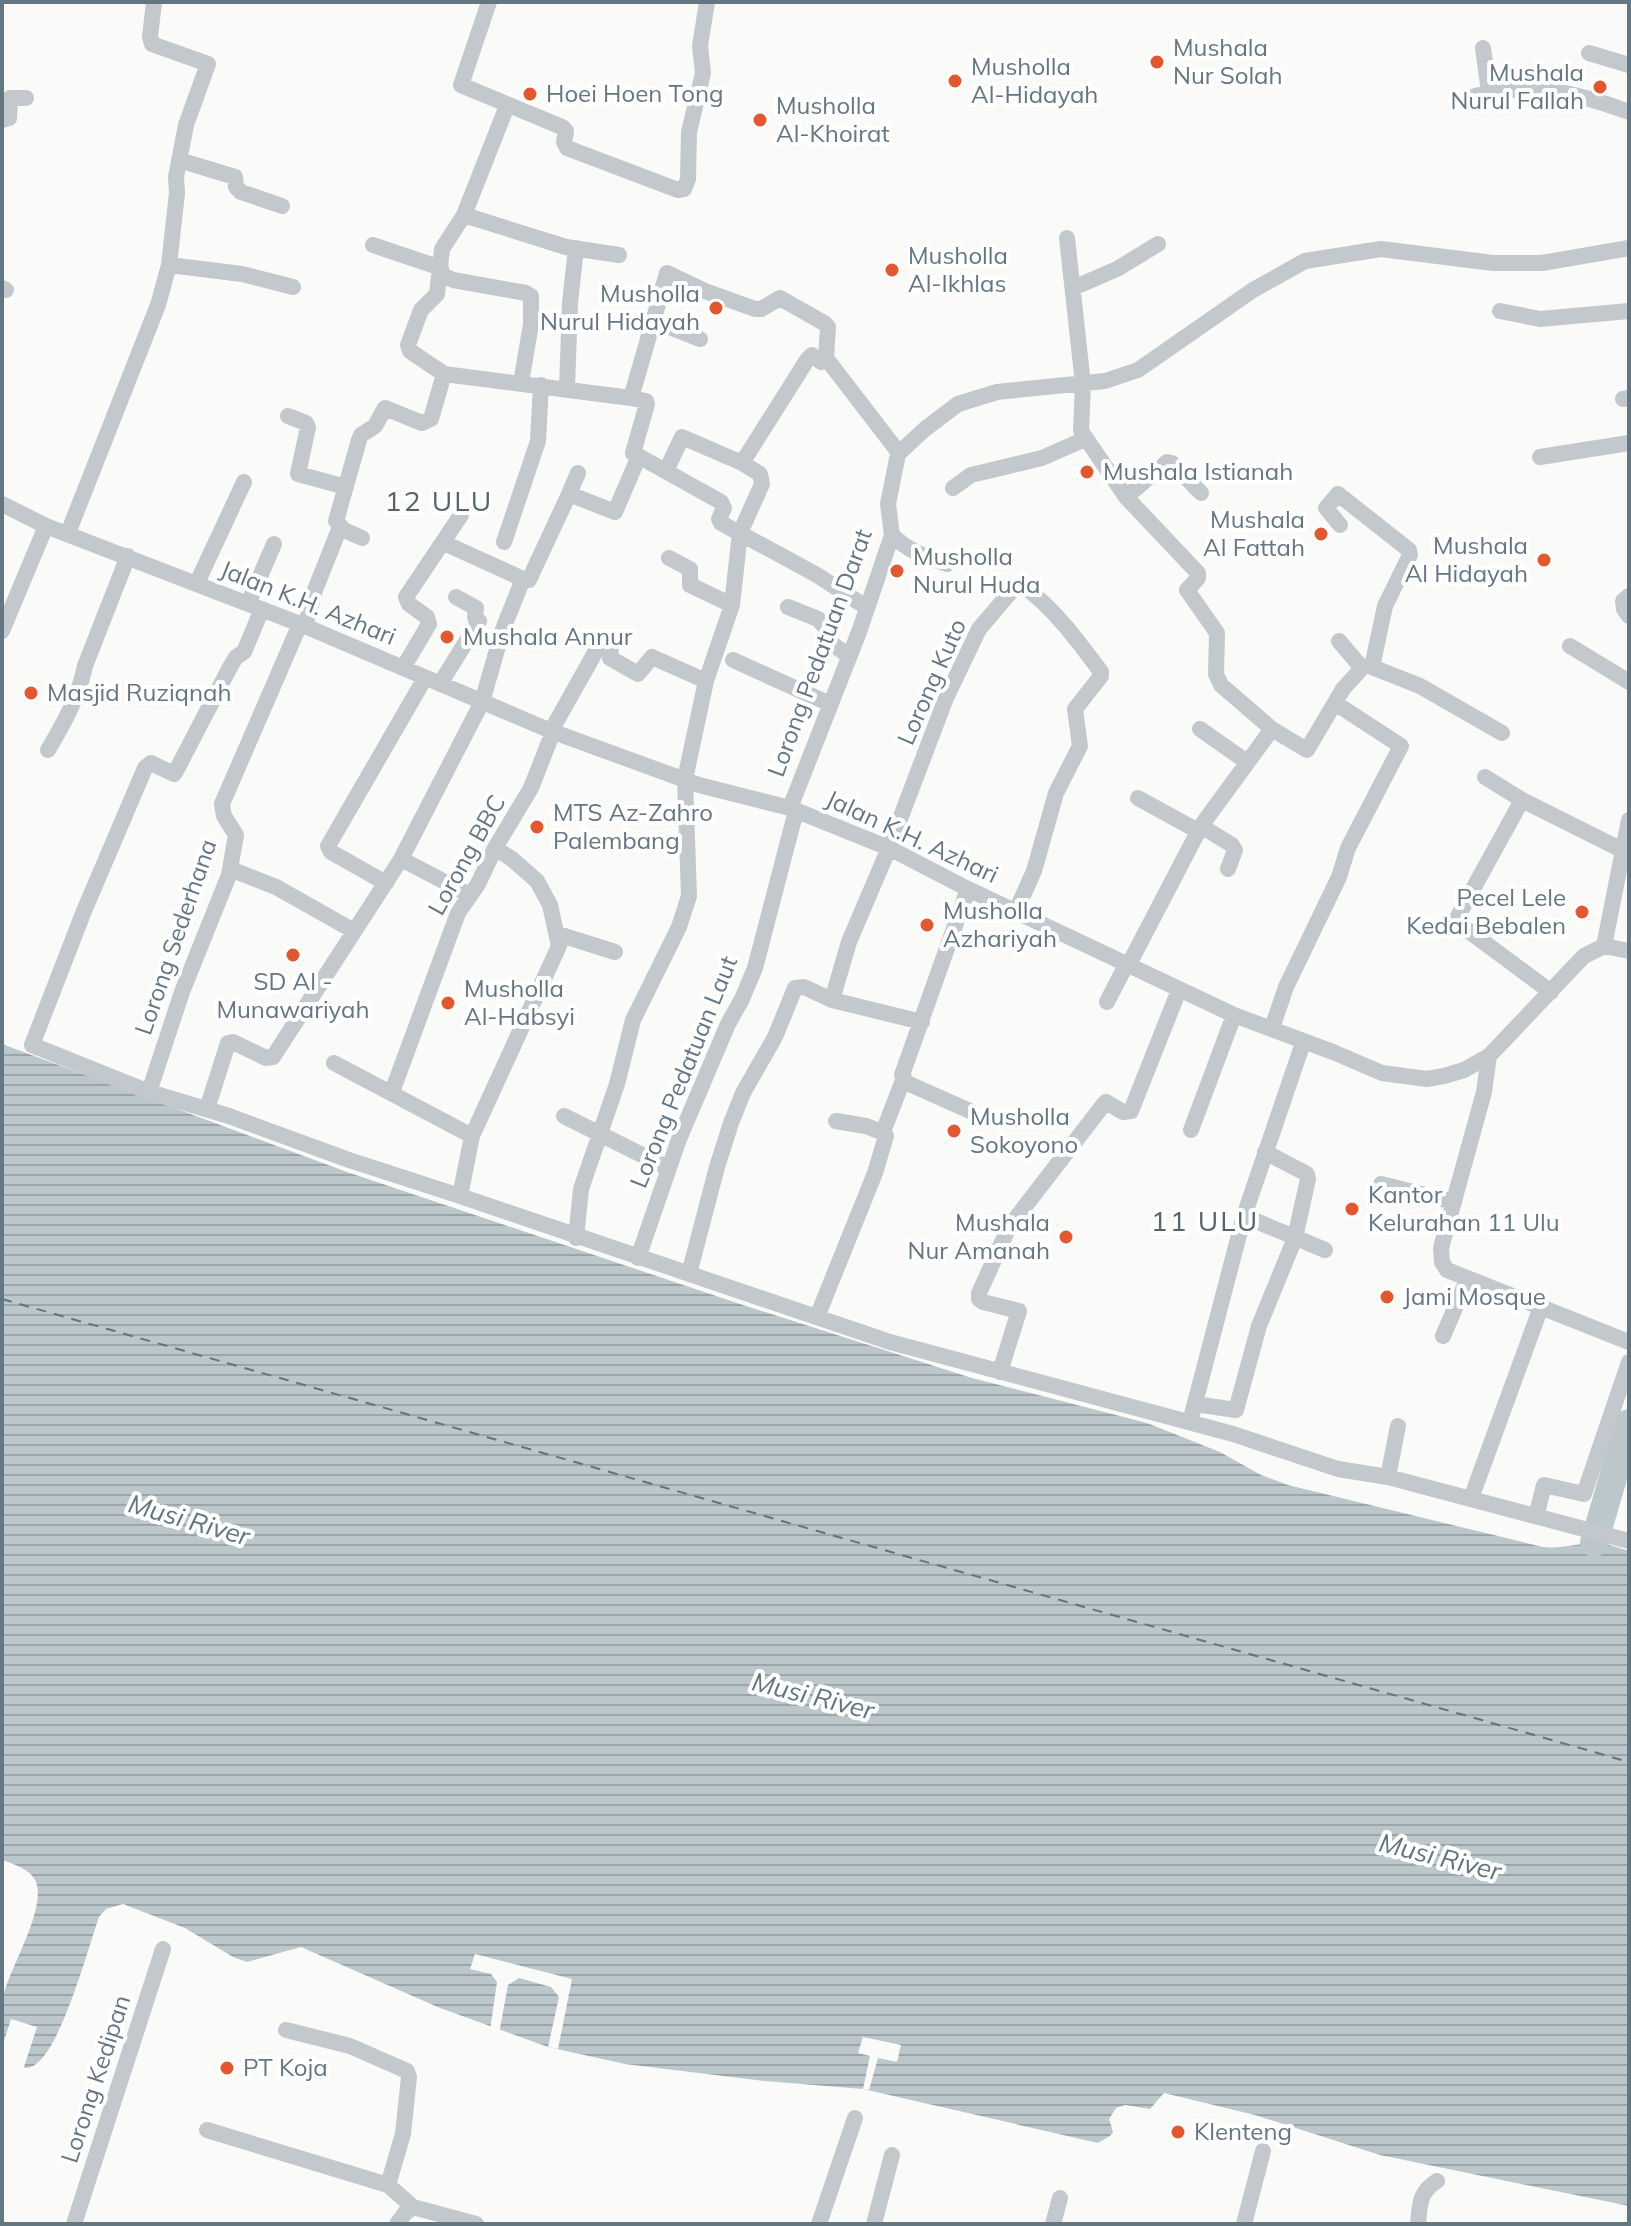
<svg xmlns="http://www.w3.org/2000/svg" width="1631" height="2226" font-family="Mulish,sans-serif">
<defs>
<pattern id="water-rules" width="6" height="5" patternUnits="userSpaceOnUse" patternTransform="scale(2)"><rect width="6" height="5" fill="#bbc7cb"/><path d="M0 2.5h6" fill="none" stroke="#9ca6aa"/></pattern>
</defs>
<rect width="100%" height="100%" fill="#fafaf8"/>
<path fill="url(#water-rules)" d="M2,1044L347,1172L740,1304L972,1378L1147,1423L1220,1452L1261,1475L1288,1485L1543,1547C1562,1549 1578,1543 1596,1543C1608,1543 1618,1548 1629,1551V2206L1380,2155L1255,2115L1164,2093L1150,2109L1125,2105L1116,2108L1109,2119L1113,2132L1110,2136L1098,2143L863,2089L765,2081L625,2064L548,2047L440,2008L301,1947L247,1962L233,1957L185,1928L123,1904L106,1909L99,1917C88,1948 60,2053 33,2066C23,2071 12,2066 2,2063C2,2043 0,2021 2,2001C7,1971 51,1904 34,1878C27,1868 13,1864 2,1860Z"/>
<path fill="#fafaf8" d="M475,1954L572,1979L558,2049L548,2047L559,1997L551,1987L519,1978L508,1985L499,2034L490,2030L497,1982L491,1974L470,1969Z
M11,2019L37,2027L22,2073L2,2068V2047Z
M863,2037L901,2045L897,2062L878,2058L869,2090L863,2089L870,2056L858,2053Z"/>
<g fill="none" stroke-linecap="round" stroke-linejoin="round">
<path stroke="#bbc7cb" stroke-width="28" d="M1594,1543L1629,1423"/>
<path stroke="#60757c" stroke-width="2" stroke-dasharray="10 8" stroke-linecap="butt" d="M2,1299L1629,1762"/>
<path stroke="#c3c8cc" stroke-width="16" d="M489,2L461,85L562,127L566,131L564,142L567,148L678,190L684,189L688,179L689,132L703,73L700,46L707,2
M1483,48L1489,92
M1589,53L1629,65
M1475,96C1532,82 1575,92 1629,112
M2,120L9,118L10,98H26
M179,160L235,177L236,187L241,192L282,206
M464,215L566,247L619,255
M1067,238L1083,384L1081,431L1126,497
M373,245L441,268
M169,265L242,274L293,287
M440,274L453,280L526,293L531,296V324L521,383
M2,288L6,290
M1073,288L1117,269L1158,244
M1500,311L1540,319L1629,311
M652,320L700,339
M444,374L631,398L667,273L705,291L755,309H761L780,298L824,323L828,327L826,358L899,453
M567,388L570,303L576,248
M631,398L646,401L647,404L633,453L721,502L724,508L719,519L721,523L817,575L866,607
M1623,399L1629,398
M288,416L306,423L308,427L298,474L346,487
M1540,457L1629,443
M666,471L682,437L742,463L807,360L812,355L821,362L826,358
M953,488L971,475L1042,458L1085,439
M1201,493L1172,463L1167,462L1126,497L1198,573V578L1187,590L1217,633L1216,674L1221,685L1272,729L1307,750L1343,689L1362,668L1339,641
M569,494L578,473
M2,504L46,526L300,624L551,731L699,785L790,808L889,848L968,889L1234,1015L1333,1052L1382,1073L1427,1079L1444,1076L1464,1070L1489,1056L1584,956L1604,946L1629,951
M1340,525L1326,508L1338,494L1409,550L1410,555L1385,606L1372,667L1420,686L1502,733
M68,533L158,305L169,265L177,193L176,177L186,125L208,64L152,44L150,37L154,2
M892,535C908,551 926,557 947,564
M362,538L344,530L336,521L359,440L361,435L375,426L385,408L422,423L431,419L444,374L410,351L408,345L421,310L437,294L442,249L464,215L507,106
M504,542L538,441L541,385
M444,543L523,579
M669,558L690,569V585L732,605
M197,583L244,482
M1629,596L1623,601L1624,609L1629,616
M248,604L274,544
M788,607L818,619L828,630V641L849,656
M262,609L244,652L236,657L229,669L176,771L174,774L151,763L145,768L84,911L32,1045L149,1092L229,1116L349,1160L460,1196
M305,627L315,590L340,527
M2,631L46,526
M1570,646L1629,682
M733,660L830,704
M403,668L429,624L427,617L409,604L406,597L461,515
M706,681L732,605L740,533L762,484L760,474L742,463
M440,684L479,621L475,617L476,608L456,597
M1200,729L1247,762
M551,731L601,642L611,646L610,658L638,674L652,657L706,681L685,779L689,896L679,927L633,1020L617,1084L581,1189L576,1238
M48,750C64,723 79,696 85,666L128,556
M1485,777L1522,800L1457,918L1458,923L1551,992
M1138,798L1198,831
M1522,800L1624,851
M790,808L859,632L892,535L888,504L898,454L925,429L958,404L997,392L1105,381L1138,370L1253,290L1305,261L1381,249L1493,263H1542L1629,248
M1201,826L1232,845L1235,850L1228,869
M401,859L470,895
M230,869L276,887L354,931
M386,883L331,852L328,846L425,678
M968,889L902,1075L907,1083L970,1111
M558,934L615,952
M1604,946L1629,820
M1128,966L1201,826L1272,729
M832,1000L922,1022
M1107,1002L1126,965
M1272,1028L1286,987L1339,877L1348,848L1401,746L1335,703
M1489,1056L1484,1092L1441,1248L1442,1262L1447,1270L1629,1342
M334,1063L472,1136L559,946L550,905L537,881L512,859L495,848
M149,1092L182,992L229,875L236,835L224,816L222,804L300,624
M392,1092L458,913L478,884L495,848L531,788L553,732
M207,1109L228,1043L233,1042L266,1058L273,1057L401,859L482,702L503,629L523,579L529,580L569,494L615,512L639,456
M564,1116L668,1168
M1191,1130L1234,1015
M883,1132L903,1080
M472,1136L460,1196L890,1342L1233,1434L1338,1469L1388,1477L1629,1541
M1381,1184L1454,1202
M1244,1216L1325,1250
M638,1258L679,1139L728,1024L742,999L755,968L796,811
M689,1274L717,1167L731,1123L743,1093L775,1037L795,988L804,987L832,1000L849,942L889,848L946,698L979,629L1014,588L1023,586C1054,608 1078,641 1101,672V676L1075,709L1080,746L1056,793L1034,871L1016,911
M817,1317L875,1173L886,1136L884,1133L866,1126L836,1121
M1443,1336L1468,1278
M1000,1372L1019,1311L983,1302L979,1299V1293L1009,1227L1104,1104L1106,1102L1123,1112L1131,1111L1179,990
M1195,1404L1236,1410L1259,1326L1295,1238L1308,1179L1307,1174L1265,1152
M1190,1422L1244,1216L1303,1043
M1388,1477L1398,1426
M1473,1493L1541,1307
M1538,1509L1544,1485L1584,1494L1629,1362
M286,2030L350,2046L407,2071L409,2077L403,2134L388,2185
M207,2130L388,2185L413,2207
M74,2224L163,1949
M397,2224L405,2213L413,2207L476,2224
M819,2224L855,2118
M874,2224L892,2155
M1053,2224L1060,2198
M1244,2224L1263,2151
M1418,2224C1420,2204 1419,2192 1437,2181"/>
</g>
<g fill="#e4572e" stroke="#fff" stroke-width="3">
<circle cx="1157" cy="62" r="8"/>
<circle cx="955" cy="81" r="8"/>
<circle cx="1600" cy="87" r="8"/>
<circle cx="530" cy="94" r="8"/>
<circle cx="760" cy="120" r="8"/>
<circle cx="892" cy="270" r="8"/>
<circle cx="716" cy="308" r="8"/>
<circle cx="1087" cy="472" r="8"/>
<circle cx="1321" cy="534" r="8"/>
<circle cx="1544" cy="560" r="8"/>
<circle cx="897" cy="571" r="8"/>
<circle cx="447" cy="637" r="8"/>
<circle cx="31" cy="693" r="8"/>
<circle cx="537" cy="827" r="8"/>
<circle cx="1582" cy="912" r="8"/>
<circle cx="927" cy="925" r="8"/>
<circle cx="293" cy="955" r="8"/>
<circle cx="448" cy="1003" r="8"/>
<circle cx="954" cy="1131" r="8"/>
<circle cx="1352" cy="1209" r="8"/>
<circle cx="1066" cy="1237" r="8"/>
<circle cx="1387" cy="1297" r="8"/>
<circle cx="227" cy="2068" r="8"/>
<circle cx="1178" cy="2132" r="8"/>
</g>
<g text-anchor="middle" stroke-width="8" stroke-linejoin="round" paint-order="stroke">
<g font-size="24" fill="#657683" stroke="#fff" text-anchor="start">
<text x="1173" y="56">Mushala<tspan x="1173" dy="28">Nur Solah</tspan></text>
<text x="971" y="75">Musholla<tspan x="971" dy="28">Al-Hidayah</tspan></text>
<text x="1584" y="81" text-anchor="end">Mushala<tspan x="1584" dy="28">Nurul Fallah</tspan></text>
<text x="546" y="102">Hoei Hoen Tong</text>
<text x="776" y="114">Musholla<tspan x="776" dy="28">Al-Khoirat</tspan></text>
<text x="908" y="264">Musholla<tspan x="908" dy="28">Al-Ikhlas</tspan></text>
<text x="700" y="302" text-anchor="end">Musholla<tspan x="700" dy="28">Nurul Hidayah</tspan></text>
<text x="1103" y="480">Mushala Istianah</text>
<text x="1305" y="528" text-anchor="end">Mushala<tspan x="1305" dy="28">Al Fattah</tspan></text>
<text x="1528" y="554" text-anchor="end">Mushala<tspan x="1528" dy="28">Al Hidayah</tspan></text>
<text x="913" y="565">Musholla<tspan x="913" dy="28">Nurul Huda</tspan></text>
<text x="463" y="645">Mushala Annur</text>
<text x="47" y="701">Masjid Ruziqnah</text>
<text x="553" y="821">MTS Az-Zahro<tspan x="553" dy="28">Palembang</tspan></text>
<text x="1566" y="906" text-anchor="end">Pecel Lele<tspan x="1566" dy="28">Kedai Bebalen</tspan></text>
<text x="943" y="919">Musholla<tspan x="943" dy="28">Azhariyah</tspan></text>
<text x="293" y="990" text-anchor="middle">SD Al -<tspan x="293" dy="28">Munawariyah</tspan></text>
<text x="464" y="997">Musholla<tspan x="464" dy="28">Al-Habsyi</tspan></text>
<text x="970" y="1125">Musholla<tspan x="970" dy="28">Sokoyono</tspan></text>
<text x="1368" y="1203">Kantor<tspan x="1368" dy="28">Kelurahan 11 Ulu</tspan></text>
<text x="1050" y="1231" text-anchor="end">Mushala<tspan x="1050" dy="28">Nur Amanah</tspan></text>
<text x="1403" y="1305">Jami Mosque</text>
<text x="243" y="2076">PT Koja</text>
<text x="1194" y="2140">Klenteng</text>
</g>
<g font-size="24" fill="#657683" stroke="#fff">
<text transform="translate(308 603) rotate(22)" y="8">Jalan K.H. Azhari</text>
<text transform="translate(820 653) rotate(-70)" y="8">Lorong Pedatuan Darat</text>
<text transform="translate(932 682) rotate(-66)" y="8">Lorong Kuto</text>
<text transform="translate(912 837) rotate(25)" y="8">Jalan K.H. Azhari</text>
<text transform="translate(467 855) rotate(-61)" y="8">Lorong BBC</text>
<text transform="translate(176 937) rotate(-71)" y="8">Lorong Sederhana</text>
<text transform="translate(684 1072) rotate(-68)" y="8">Lorong Pedatuan Laut</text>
<text transform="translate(96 2079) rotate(-72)" y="8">Lorong Kedipan</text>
</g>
<g font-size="26" font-style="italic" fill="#60757c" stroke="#fff">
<text transform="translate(189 1520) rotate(16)" y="9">Musi River</text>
<text transform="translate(813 1696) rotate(14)" y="9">Musi River</text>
<text transform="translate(1440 1857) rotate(14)" y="9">Musi River</text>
</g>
<g font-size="28" letter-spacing="2" fill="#57646e" stroke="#fff">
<text x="439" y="511">12 ULU</text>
<text x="1205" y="1231">11 ULU</text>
</g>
</g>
<rect width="1631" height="2226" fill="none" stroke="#657683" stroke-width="8"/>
</svg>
